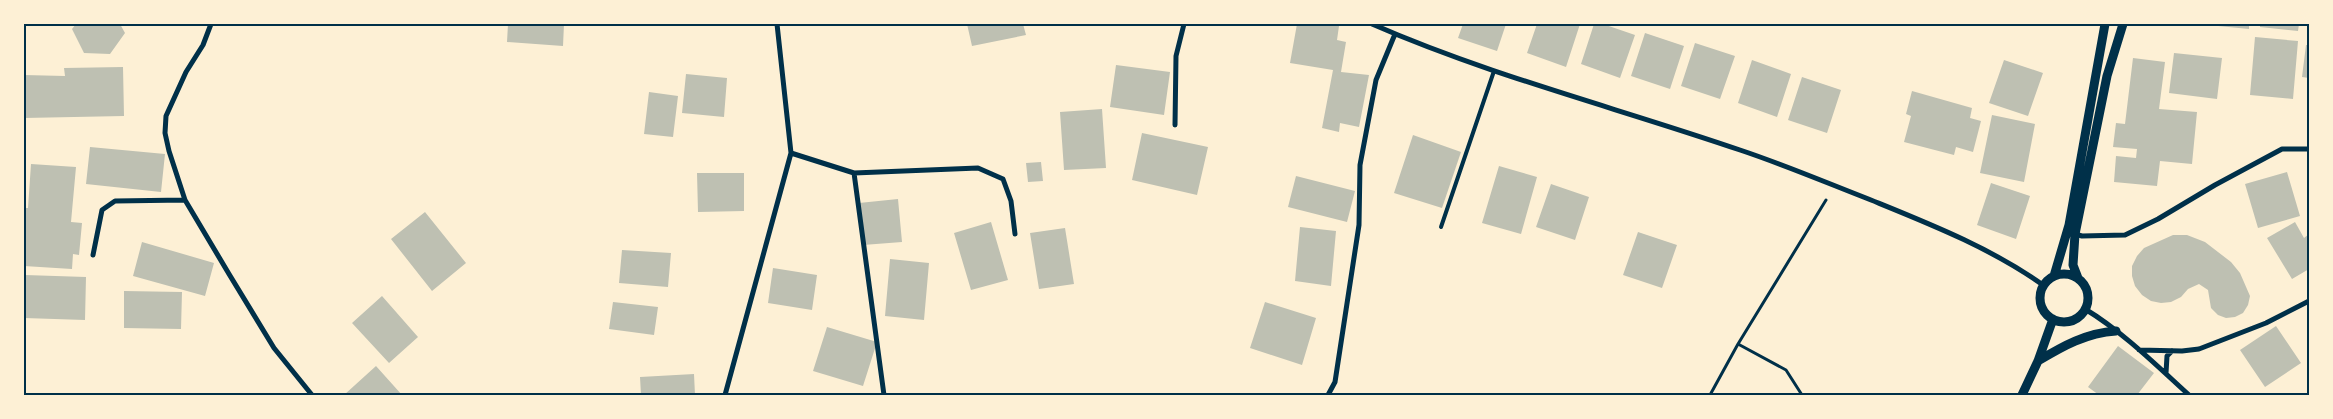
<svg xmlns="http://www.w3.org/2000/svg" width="2333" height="419" font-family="'Fira Sans Condensed',sans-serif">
<rect width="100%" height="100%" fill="#fdf0d5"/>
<path fill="#bec0b2" d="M76,24H120L125,33L110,54L84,53L72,29Z
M508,24H564L563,46L507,42Z
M967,24H1023L1026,35L972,46Z
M1297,24L1339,26L1337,40L1346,42L1341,72L1369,75L1359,127L1340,123L1339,132L1322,128L1333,70L1290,63Z
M1463,24H1506L1497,51L1458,38Z
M1537,24H1580L1566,67L1527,53Z
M1594,24H1603L1635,35L1620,78L1581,64Z
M2208,24H2249V29L2208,25Z
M2260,24H2299L2298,31L2260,27Z
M1645,33L1684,46L1670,89L1631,76Z
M2255,37L2298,41L2293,99L2250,95Z
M1695,43L1735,56L1720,99L1681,86Z
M2306,45H2309V78L2302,77Z
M2174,53L2222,58L2217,99L2169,93Z
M2133,58L2165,62L2159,109L2197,112L2192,164L2160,161L2157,186L2114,182L2116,156L2136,158L2137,149L2113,147L2116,123L2125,124Z
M1752,60L1791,74L1777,117L1738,103Z
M2004,60L2043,73L2028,116L1989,103Z
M1116,65L1170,72L1164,115L1110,107Z
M123,67L124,116L24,118V75L65,76L64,68Z
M686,74L727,78L724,117L682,113Z
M1802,77L1841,90L1827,133L1788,120Z
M1912,91L1972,108L1970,118L1981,121L1973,152L1956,147L1954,155L1904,142L1911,116L1906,114Z
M649,92L678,96L673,137L644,134Z
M1102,109L1106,168L1064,170L1060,112Z
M1992,115L2035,124L2024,182L1980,173Z
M1142,133L1208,147L1197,195L1132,180Z
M1413,135L1461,152L1442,208L1394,193Z
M90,147L165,154L161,192L86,184Z
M1041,162L1043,181L1028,182L1026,163Z
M31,164L76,167L71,222L82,223L79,255L73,254L72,269L24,266V208H28Z
M1499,166L1537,177L1521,234L1482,223Z
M2287,172L2300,216L2258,228L2245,184Z
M697,173H744V211L698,212Z
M1296,176L1355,191L1347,222L1288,207Z
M1991,183L2030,196L2016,239L1977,225Z
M1551,184L1589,197L1575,240L1536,227Z
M898,199L902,242L863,245L859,203Z
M425,212L466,263L432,291L391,239Z
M991,222L1008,280L971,290L954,233Z
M2295,222L2304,238L2309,234V269L2292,279L2267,238Z
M1300,227L1336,231L1331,286L1295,281Z
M1065,228L1074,284L1039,289L1030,233Z
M1638,232L1677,245L1662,288L1623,275Z
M2173,235H2187L2205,242L2231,262L2240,273L2250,296L2248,305L2243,313L2235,317L2226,318L2218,315L2211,308L2208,290L2199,284L2188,289L2181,297L2171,302L2161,303L2151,301L2142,295L2135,286L2132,276V266L2137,256L2144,248Z
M142,242L214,263L205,296L133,276Z
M622,250L671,253L668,287L619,283Z
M890,259L929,263L924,320L885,316Z
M773,268L817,275L812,310L768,303Z
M25,275L86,277L85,320L24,318Z
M124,291L182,292L181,329L124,328Z
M382,296L418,337L389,363L352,323Z
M613,302L658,307L654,335L609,329Z
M1265,302L1316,318L1302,365L1250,348Z
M2276,326L2301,363L2265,387L2240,350Z
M827,327L877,342L863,386L813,371Z
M2118,346L2154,373L2137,395H2099L2088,387Z
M376,366L402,395H344Z
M694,374L695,395H641L640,377Z"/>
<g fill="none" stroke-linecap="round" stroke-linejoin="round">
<path stroke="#003049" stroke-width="3" d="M1738,344L1786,370L1802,395
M1710,395L1738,344L1826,200"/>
<path stroke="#003049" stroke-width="4" d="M1441,227L1494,71"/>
<path stroke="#003049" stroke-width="5" d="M211,24L203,45L186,72L166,116L165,133L169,151L185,200L229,274L274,348L312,395
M777,24L791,153L854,173
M1372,24C1491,76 1618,108 1740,150C1785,165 1827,183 1871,200C1930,224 1991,248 2043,285
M1175,125L1176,56L1184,24
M2075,234L2082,236L2125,235L2158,219L2215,185L2282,149H2309
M93,255L102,210L115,201L185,200
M2085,309C2123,332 2156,365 2189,395
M2139,350L2182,351L2199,349L2266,323L2309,301
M2166,373L2167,356L2172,351
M725,395L791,153
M884,395L854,173L978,168L1003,179L1011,201L1015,234
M1328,395L1335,382L1359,225L1360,165L1376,80L1395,34"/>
<path stroke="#003049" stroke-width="9" d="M2040 298a24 24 0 1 1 48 0a24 24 0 1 1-48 0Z
M2054,276L2069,225L2105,24
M2078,278L2073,265L2075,234L2107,76L2123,24
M2038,361C2063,346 2086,333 2116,331
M2022,395L2038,361L2053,319"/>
</g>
<rect width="2333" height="419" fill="none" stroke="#fdf0d5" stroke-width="50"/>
<rect x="25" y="25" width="2283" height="369" fill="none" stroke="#003049" stroke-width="2"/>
</svg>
